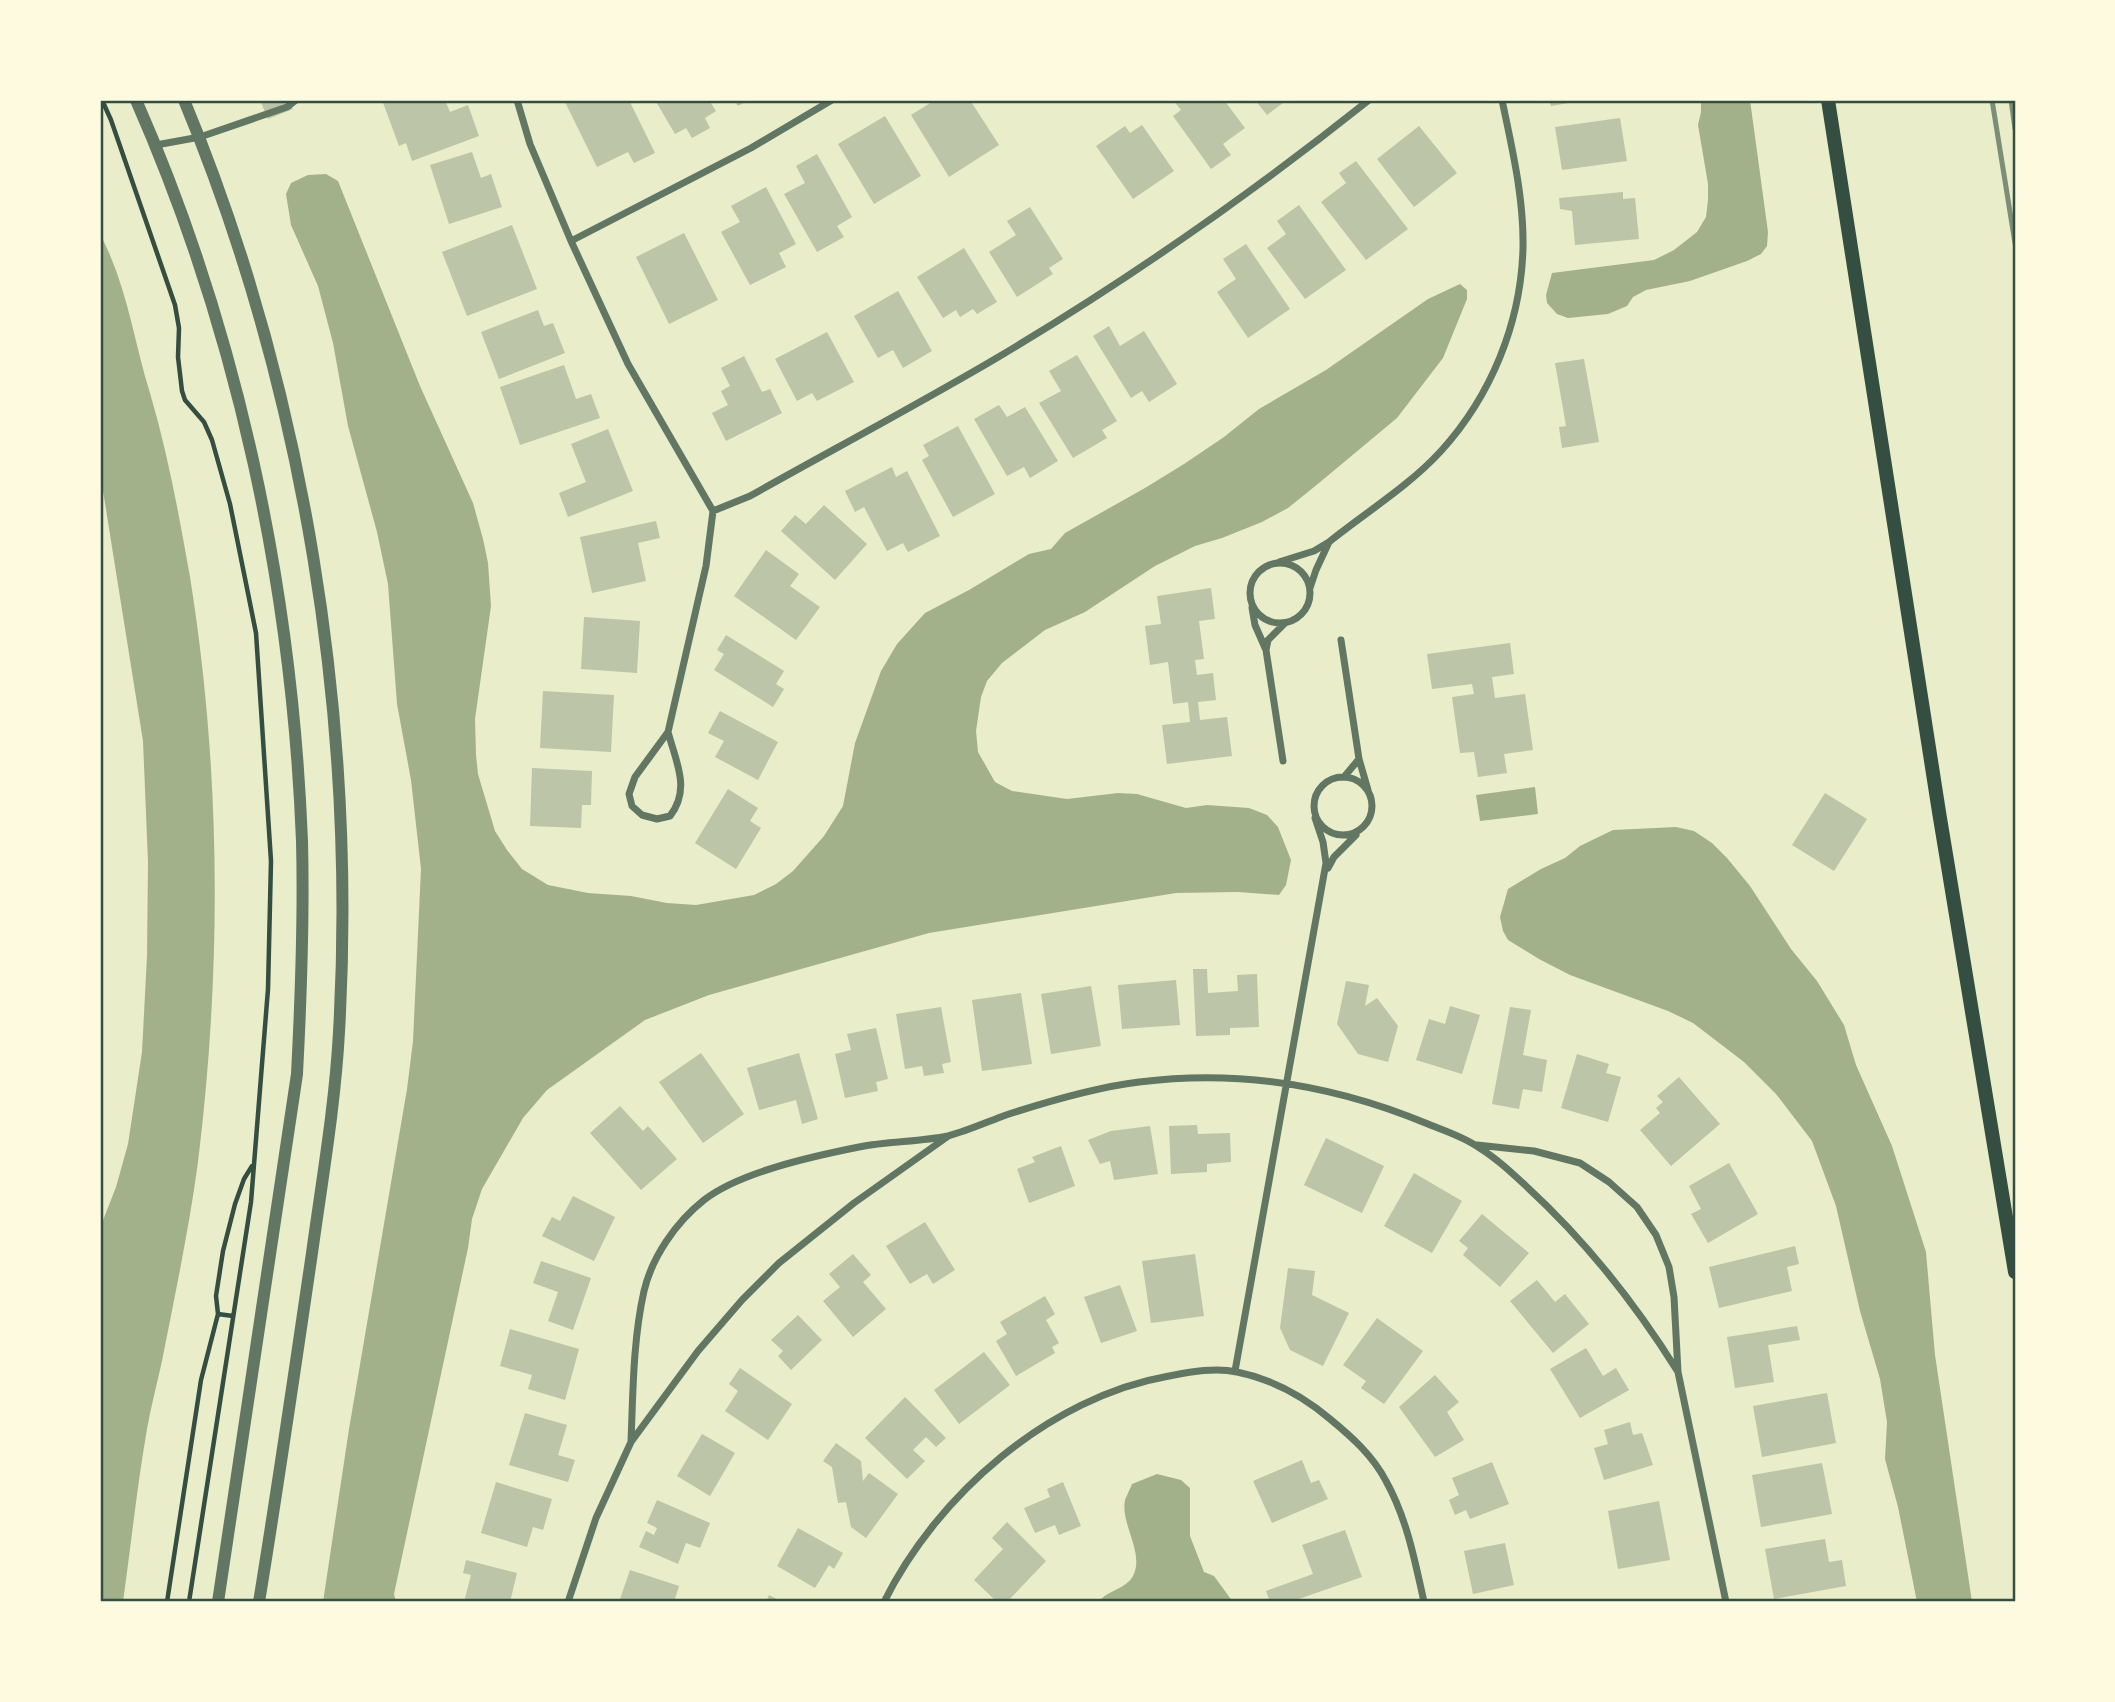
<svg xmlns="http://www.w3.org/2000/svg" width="2115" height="1702" font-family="Figtree,sans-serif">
<rect width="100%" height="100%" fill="#e9edc9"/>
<path fill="#a3b18a" d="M1701,100H1750L1768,232L1767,246L1761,254L1747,261L1690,281L1646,290L1633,297L1627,306L1608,314L1568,318L1557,314L1547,303L1546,295L1552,273L1654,260L1674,250L1697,232L1706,217L1708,200V184L1698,125L1701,112Z
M326,174L338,181L420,386L473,503L483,539L488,563L491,606L475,719L476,755L478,774L495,831L507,850L522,869L548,885L588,893L631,896L667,903L696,905L754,895L776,884L793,871L824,836L843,806L855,743L881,671L897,644L925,613L969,590L1029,554L1051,549L1065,533L1145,488L1184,464L1224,437L1259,409L1326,370L1428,299L1460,284L1467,290V299L1443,358L1397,418L1319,483L1288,508L1262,522L1222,538L1195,546L1155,566L1085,612L1045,630L1002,663L987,681L981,697L976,731L978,752L995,782L1012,791L1067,799L1118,793L1137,794L1186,808L1207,805L1249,808L1267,815L1278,827L1291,860L1286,885L1279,895L1238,892L1176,893L929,933L709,995L645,1020L547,1090L523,1118L482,1189L472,1219L468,1248L394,1594L396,1602H323L349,1429L407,1089L413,1041L421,869L411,780L397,704L388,584L377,532L348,426L333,343L318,286L291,225L286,194L291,183L308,175Z
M100,234C127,285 133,338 150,393C168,454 179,515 190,577C221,770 222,967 198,1162C189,1229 175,1295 162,1361C157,1384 151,1406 147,1429C137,1487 131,1545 123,1602H100V1228L116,1187L128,1144L142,1052L147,956L148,862L143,741L100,472Z
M1535,787L1538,814L1480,821L1476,795Z
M1676,827L1694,831L1712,843L1727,858L1750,886L1791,949L1817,981L1844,1025L1856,1065L1892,1146L1926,1252L1935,1355L1972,1602H1917L1898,1507L1885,1459L1887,1422L1880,1379L1860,1311L1836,1206L1812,1141L1776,1094L1744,1062L1693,1023L1668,1011L1570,975L1539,959L1508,940L1503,931L1500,917L1508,889L1541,869L1565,858L1580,846L1613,830Z
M1157,1474L1181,1480L1190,1488V1536L1204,1572L1214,1576L1233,1602H1099C1107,1590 1125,1590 1133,1576C1145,1553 1120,1524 1125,1500C1127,1495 1130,1489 1132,1484Z"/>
<path fill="#bcc5a7" d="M260,100H289L293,109L268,119Z
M382,100H445L450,112L468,105L479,136L412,161L406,143L399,146Z
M564,100H629L655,153L634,163L628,152L597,167Z
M655,100H709L716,111L705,118L710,128L692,138L686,128L675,134Z
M734,100H749L738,106Z
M935,100H970L999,145L949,177L911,115Z
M1173,100H1224L1245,128L1223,144L1231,155L1211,169L1173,116L1181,110Z
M1255,100H1287L1267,115Z
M1549,100H1580V101L1551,106Z
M885,116L921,176L874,204L838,144Z
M1620,118L1627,161L1562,170L1555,127Z
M1142,125L1174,171L1133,199L1096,146L1125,126L1130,133Z
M1419,126L1457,173L1414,207L1377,159Z
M472,152L481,178L491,174L502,207L449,224L430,165Z
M817,154L852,217L837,226L844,237L817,252L784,194L805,183L796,166Z
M1356,161L1408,229L1366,260L1321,202L1346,183L1339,173Z
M766,187L796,244L779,253L786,267L750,285L721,232L740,222L731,206Z
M1623,192V199L1635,198L1639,239L1575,245L1572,211L1560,209L1559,198Z
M1299,205L1346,270L1305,299L1267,248L1286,234L1277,221Z
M1030,207L1063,259L1049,268L1053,274L1017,297L989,252L1016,235L1007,221Z
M512,225L537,289L467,316L442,252Z
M684,233L718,300L669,324L636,257Z
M1246,244L1290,309L1248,338L1217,292L1236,279L1223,259Z
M964,248L997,302L977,314L973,309L960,317L956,310L943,318L917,277Z
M898,291L932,351L903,368L893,350L878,358L854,316Z
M538,310L544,326L553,323L565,353L499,379L481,332Z
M1109,326L1120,346L1144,331L1177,384L1149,402L1142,391L1131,398L1093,336Z
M827,332L854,382L817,401L812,393L797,401L775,359Z
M1077,355L1117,421L1102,430L1107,438L1073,458L1039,403L1061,391L1049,371Z
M744,356L762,392L770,389L782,413L726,441L712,413L728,405L721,391L730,386L721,368Z
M1584,359L1599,442L1562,448L1559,427L1566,426L1555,363Z
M564,365L576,399L591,394L600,418L520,445L500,387Z
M999,405L1007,417L1025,407L1058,461L1030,478L1024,467L1007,476L974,419Z
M958,426L995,494L953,517L922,460L929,456L923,445Z
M608,429L633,491L568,517L559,493L586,482L571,444Z
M892,467L896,477L907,471L940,536L908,552L903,543L887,551L864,507L855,512L845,491Z
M824,505L867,544L835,580L781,531L795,515L806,524Z
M656,521L660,538L638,543L646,581L592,593L580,537Z
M766,550L799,574L790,586L820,607L796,640L734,596Z
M1211,588L1215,619L1199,621L1204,659L1195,660L1197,675L1213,673L1216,700L1198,702L1200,720L1227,717L1232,756L1167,764L1162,725L1190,722L1188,702L1173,704L1168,662L1150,665L1145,626L1161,624L1157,596Z
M584,617L640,621L637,673L581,669Z
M726,635L784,671L776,684L784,689L773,707L714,670L724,654L717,650Z
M1510,643L1514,674L1492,677L1495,698L1525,694L1533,750L1504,754L1507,773L1478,777L1474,752L1460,753L1452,697L1474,694L1472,684L1432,689L1427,654Z
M543,691L614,695L611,752L540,748Z
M720,711L778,742L758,780L715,757L724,741L708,733Z
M532,768L592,771L591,805H582L581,828L530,826Z
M728,789L758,808L750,821L761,828L736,869L695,843Z
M1825,793L1867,819L1834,871L1792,845Z
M1193,969H1207L1208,993L1238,991L1237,975L1257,974L1259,1027L1230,1028V1035L1196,1036Z
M1176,980L1180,1025L1122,1029L1118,985Z
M1346,981L1369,985L1365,1006L1377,998L1398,1026L1388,1062L1358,1054L1337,1024Z
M1091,986L1101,1046L1051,1054L1041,994Z
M1021,993L1032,1064L982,1071L972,1000Z
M1450,1006L1480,1015L1462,1074L1416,1060L1429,1019L1445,1024Z
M941,1007L951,1062L942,1064L944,1073L924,1076L922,1066L905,1069L896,1014Z
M1510,1007L1531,1010L1523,1055L1547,1060L1542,1092L1523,1089L1519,1109L1492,1104Z
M876,1028L888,1079L876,1082L878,1091L845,1098L835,1054L851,1050L847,1034Z
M701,1053L744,1114L703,1143L659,1082Z
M799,1053L818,1119L802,1124L796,1100L759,1110L747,1068Z
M1577,1054L1609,1064L1606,1073L1621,1077L1608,1122L1561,1108Z
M1679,1077L1720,1124L1671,1166L1640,1130L1660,1113L1656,1108L1663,1102L1657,1096Z
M620,1106L643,1131L648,1126L677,1159L641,1190L590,1133Z
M1197,1125L1198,1134L1230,1133L1231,1162L1207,1164V1172L1171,1174L1169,1126Z
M1150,1126L1158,1174L1114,1180L1110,1161L1100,1164L1088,1140L1111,1131Z
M1326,1138L1384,1166L1362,1213L1304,1185Z
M1061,1146L1075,1186L1029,1203L1017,1169L1035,1162L1032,1157Z
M1729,1163L1758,1214L1708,1243L1691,1214L1701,1209L1689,1186Z
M1414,1173L1462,1201L1432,1253L1384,1226Z
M573,1196L615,1217L594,1261L542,1236L552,1217L560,1221Z
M1482,1214L1529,1253L1500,1287L1463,1255L1468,1248L1459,1241Z
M925,1222L955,1270L933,1284L927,1274L910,1284L886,1246Z
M1795,1246L1799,1264L1787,1267L1792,1291L1719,1308L1709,1267Z
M853,1254L871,1275L863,1282L886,1309L853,1337L823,1301L840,1287L829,1274Z
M1195,1254L1204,1316L1151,1323L1142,1261Z
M541,1261L591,1278L573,1330L548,1321L558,1292L533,1283Z
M1288,1268L1315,1271L1312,1295L1349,1313L1323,1366L1290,1350L1280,1328Z
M1537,1280L1555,1302L1565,1294L1589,1324L1553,1353L1510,1301Z
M1120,1285L1137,1331L1101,1343L1084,1297Z
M1045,1296L1055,1314L1046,1320L1059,1343L1052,1347L1055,1353L1016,1376L996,1341L1007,1334L1000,1322Z
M798,1315L822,1340L791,1370L778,1356L783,1351L771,1340Z
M1377,1318L1423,1351L1384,1404L1361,1388L1366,1381L1343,1365Z
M1797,1326L1800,1340L1768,1345L1774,1382L1735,1388L1727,1337Z
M510,1329L579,1349L565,1400L528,1389L532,1375L500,1366Z
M1586,1348L1603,1376L1616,1368L1629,1390L1580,1418L1550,1369Z
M984,1352L1010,1385L959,1424L934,1390Z
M740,1368L792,1404L768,1440L725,1411L738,1391L729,1384Z
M1435,1375L1459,1402L1447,1412L1464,1440L1435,1457L1399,1407Z
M1827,1393L1836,1443L1762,1457L1753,1406Z
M905,1397L946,1438L936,1447L926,1437L913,1450L925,1461L907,1479L865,1438Z
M525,1413L567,1425L558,1455L575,1460L568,1482L509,1465Z
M1630,1422L1633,1435L1642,1433L1653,1465L1604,1480L1594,1448L1608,1444L1604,1430Z
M702,1434L735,1453L710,1496L677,1476Z
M836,1443L861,1461L863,1481L869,1473L898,1494L866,1538L851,1527L846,1502L838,1503L832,1467L823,1461Z
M1302,1460L1311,1483L1319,1480L1328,1499L1272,1523L1253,1481Z
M1492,1462L1509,1504L1470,1519L1466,1510L1455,1515L1449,1500L1459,1495L1452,1478Z
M1822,1463L1832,1514L1761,1527L1752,1475Z
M496,1482L552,1499L543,1530L533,1527L527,1547L481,1533Z
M1063,1482L1081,1526L1059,1535L1055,1525L1035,1533L1024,1508L1050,1497L1047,1489Z
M657,1500L710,1523L700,1548L686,1543L678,1564L639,1547L646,1531L654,1535L657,1528L647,1523Z
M1659,1501L1670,1560L1618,1569L1608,1511Z
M1007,1522L1046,1561L1007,1602H997L974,1580L1003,1549L992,1538Z
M798,1528L843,1553L834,1569L829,1565L815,1588L777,1566Z
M1345,1530L1362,1577L1290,1602H1270L1266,1591L1313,1574L1302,1545Z
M1825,1539L1829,1562L1842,1560L1846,1586L1774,1599L1765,1549Z
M1505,1543L1514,1585L1473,1594L1464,1551Z
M466,1560L517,1573L510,1602H464L471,1575L463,1573Z
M630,1570L679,1586L674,1602H619Z
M769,1595L783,1602H766Z"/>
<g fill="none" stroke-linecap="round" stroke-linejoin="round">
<path stroke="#344e41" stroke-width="4.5" d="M102,100L111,120L175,305L179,328L178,357L182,391L185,400L204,422L212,440L230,504L256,633L271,861L268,989L251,1202L189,1602
M218,1314L233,1316
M167,1602L201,1380L218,1314L216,1296L223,1251L235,1204L244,1179L252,1166"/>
<path stroke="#617663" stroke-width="7" d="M517,100L530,144L571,241L628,364L713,511L706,566L668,732L635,777L629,794L632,806L642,815L657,819L670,816C691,789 676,762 668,732
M156,145L200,137L287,107L296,100
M571,241L751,148L832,100
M713,511L750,496C832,450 915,406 995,359C1125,282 1251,194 1369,100
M1329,542C1366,512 1408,487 1441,451C1491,396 1521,323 1523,248C1524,198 1512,148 1502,100
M1279,562L1314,551L1329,542L1316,570L1310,588
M1250 593a30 30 0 1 1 60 0a30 30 0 1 1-60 0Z
M1252,608L1255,625L1266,650L1268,640L1285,623
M1341,640L1359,759L1368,790
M1266,650L1283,761
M1314 806a29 29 0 1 1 58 0a29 29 0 1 1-58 0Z
M1344,777L1359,759
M1328,868L1334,857L1356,835
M1477,1145L1534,1151L1580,1163L1609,1182L1637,1207L1656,1235L1669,1267L1674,1297L1678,1372L1726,1602
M1235,1371L1326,863L1323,842L1315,818
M631,1442C633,1392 633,1340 644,1291C652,1257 676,1222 704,1200C740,1172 814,1156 859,1147C888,1141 919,1142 948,1136C967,1131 987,1122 1006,1115C1046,1102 1098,1087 1139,1082C1240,1069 1335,1085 1428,1124C1445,1131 1464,1137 1478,1147C1496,1158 1511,1172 1526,1186C1586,1241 1635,1303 1678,1372
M568,1602L596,1518L631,1442L698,1351L742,1300L779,1263L854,1203L947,1137
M884,1602C937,1495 1049,1397 1169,1376C1190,1372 1215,1367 1237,1372C1271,1379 1303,1396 1330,1419C1352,1437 1373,1456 1386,1481C1407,1519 1415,1561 1424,1602"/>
<path stroke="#617663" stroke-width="12" d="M136,100C238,332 292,588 302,841C304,918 301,997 297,1074L218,1602
M184,100C304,389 357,720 339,1032C335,1106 322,1180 312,1253C295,1369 278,1486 259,1602"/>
<path stroke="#344e41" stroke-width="14" d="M1828,100L1939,812L2015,1272"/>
<path stroke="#7c8e77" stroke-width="5" d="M1992,100L2015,243
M2011,100L2015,129"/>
</g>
<rect width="2115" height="1702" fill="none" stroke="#fefae0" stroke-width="203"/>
<rect x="102" y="102" width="1912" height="1498" fill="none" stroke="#344e41" stroke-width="2.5"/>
</svg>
